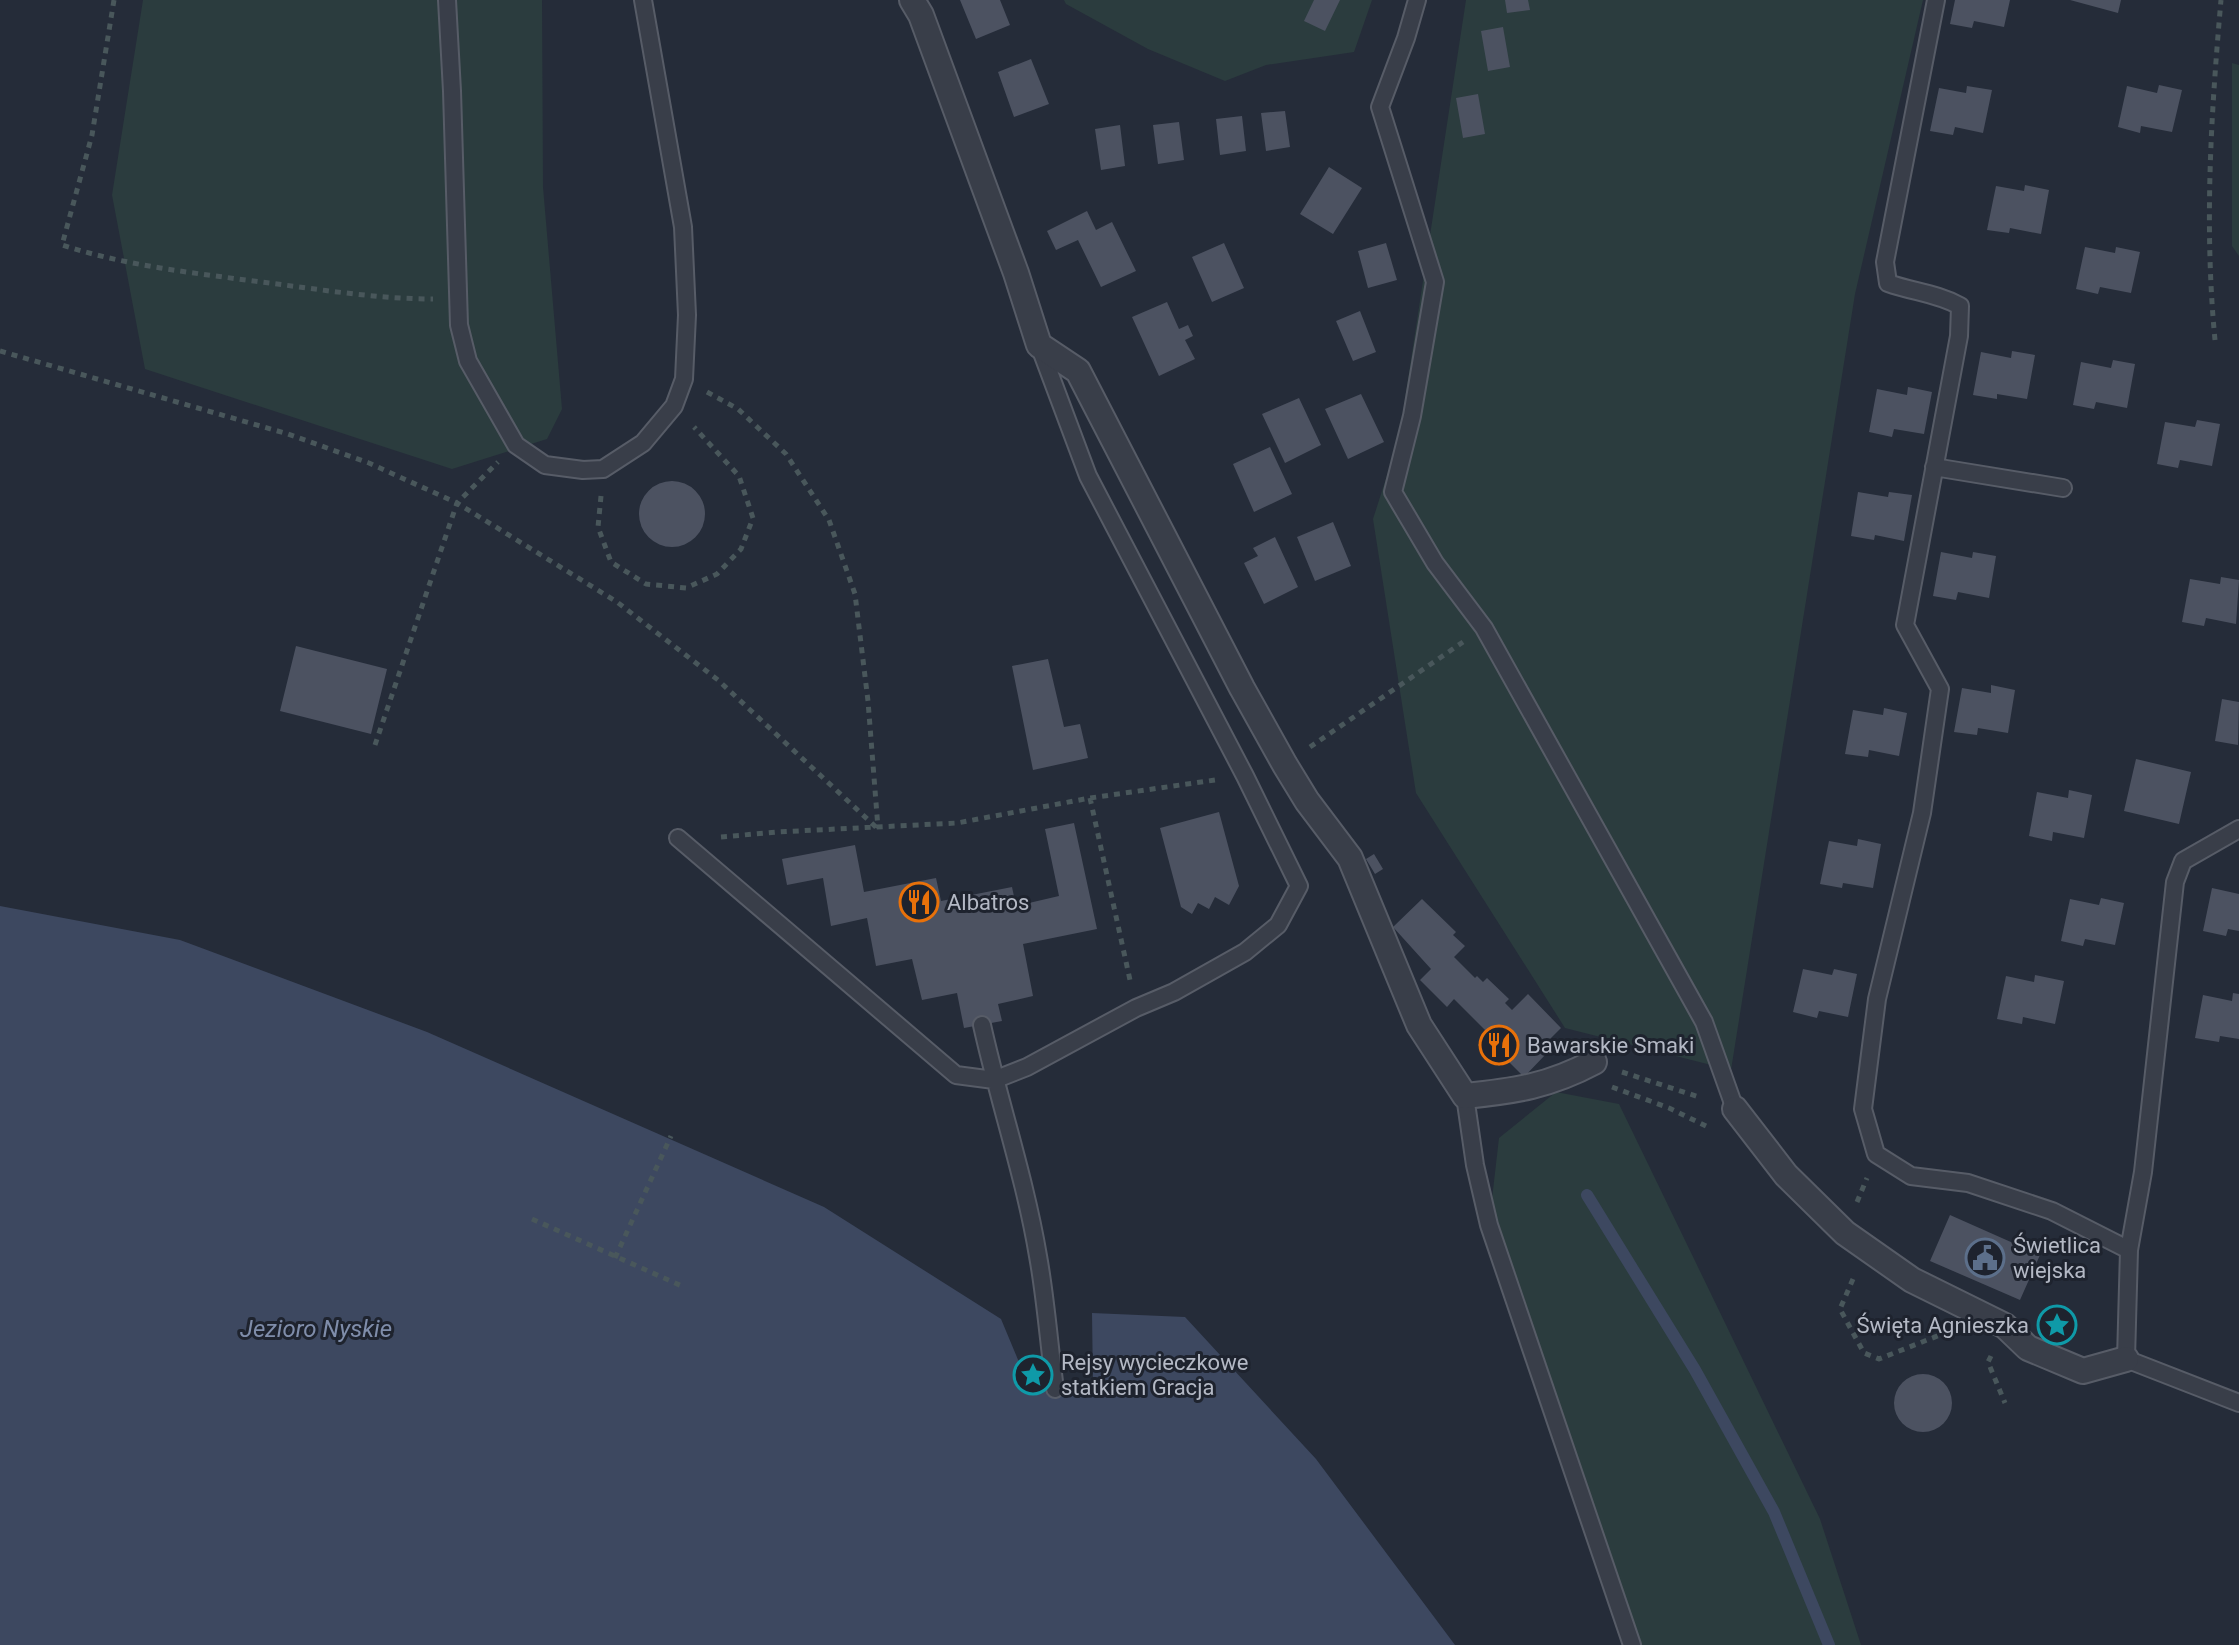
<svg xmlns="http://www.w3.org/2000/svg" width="2239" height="1645" font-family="Roboto,sans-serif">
<rect width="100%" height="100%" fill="#252c39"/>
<path fill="#2b3c3e" d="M143,0H542L543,187L562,409L547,439L452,469L145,369L112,195Z
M1064,0H1372L1354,52L1266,65L1225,81L1148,49L1066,4Z
M1466,0H1923L1855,294L1731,1070L1565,1028L1416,793L1373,519L1399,438Z
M2232,63L2239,65V256L2232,246Z
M1556,1092L1619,1104L1820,1519L1861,1645H1632L1489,1225L1499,1138Z"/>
<path fill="#3d4860" d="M0,906L180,940L427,1032L824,1207L1001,1319L1031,1391L1093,1385L1092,1313L1185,1317L1316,1459L1455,1645H0Z"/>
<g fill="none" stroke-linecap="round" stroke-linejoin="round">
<path stroke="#3d4860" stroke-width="12" d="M1587,1195L1695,1370L1774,1512L1829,1645"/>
</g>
<path fill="#4c5261" d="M960,0H1000L1010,25L976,39Z
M1314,0H1340L1325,31L1304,21Z
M1505,0H1528L1530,10L1507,13Z
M1955,0H2010L2004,27L1974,21L1972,28L1950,24Z
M2070,0H2121L2118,13Z
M1503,27L1510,67L1488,71L1481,31Z
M1031,59L1049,104L1014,117L998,72Z
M2159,85L2182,90L2172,132L2141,126L2140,133L2118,127L2127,86L2157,93Z
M1967,86L1992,90L1983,133L1955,127L1953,135L1930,131L1939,88L1966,93Z
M1478,94L1485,134L1463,138L1456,98Z
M1285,111L1290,147L1266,151L1261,113Z
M1242,116L1246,151L1220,155L1216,119Z
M1179,122L1184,160L1158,164L1153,125Z
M1120,125L1125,166L1101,170L1095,129Z
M1329,167L1362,188L1333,234L1300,214Z
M2025,185L2049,190L2041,234L2010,228L2009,233L1987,230L1996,186L2024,191Z
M1087,211L1096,230L1112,222L1136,271L1101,287L1078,240L1056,250L1047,231Z
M1224,243L1244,288L1212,302L1192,257Z
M1386,243L1397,280L1368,288L1358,251Z
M2085,247L2115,253L2116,247L2140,252L2131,293L2100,287L2098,294L2076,289Z
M1167,302L1179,329L1188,325L1193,336L1185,340L1195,359L1159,376L1132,317Z
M1360,311L1376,352L1353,361L1336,321Z
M2012,351L2035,355L2027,399L1997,394V399L1973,395L1981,352L2011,358Z
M2113,360L2135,364L2127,408L2096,402L2094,409L2073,405L2081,362L2111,368Z
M1908,387L1932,392L1924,434L1894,429L1892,437L1869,432L1877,389L1907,395Z
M1361,394L1384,442L1348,459L1325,409Z
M1299,398L1321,445L1285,463L1262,414Z
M2197,420L2220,424L2212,466L2180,460L2178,468L2157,464L2165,422L2195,427Z
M1270,447L1292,494L1254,512L1233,464Z
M639 514a33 33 0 1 1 66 0a33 33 0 1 1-66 0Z
M1858,492L1888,497L1889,492L1912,495L1904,541L1875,535L1874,540L1851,536Z
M1333,522L1351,566L1315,581L1297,537Z
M1275,537L1298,587L1264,604L1244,563L1258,556L1253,548Z
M1941,552L1972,558L1973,552L1996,556L1989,598L1958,592L1956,600L1933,596Z
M2221,577L2239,580L2236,624L2206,618L2204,626L2182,622L2190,579L2220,584Z
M296,646L387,669L371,734L280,711Z
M1048,659L1064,727L1080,724L1088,758L1033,770L1012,666Z
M1991,685L2015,690L2008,733L1978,728L1977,735L1954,732L1962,688L1991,693Z
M2222,699L2239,702L2238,745L2215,741Z
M1884,708L1907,713L1899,756L1869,750L1868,757L1845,754L1853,710L1883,715Z
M2136,759L2191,772L2179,824L2124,811Z
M2069,790L2092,795L2084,838L2053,832L2052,841L2029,836L2037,792L2068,798Z
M1219,812L1239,886L1229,905L1215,897L1209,909L1198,903L1192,914L1181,907L1160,828Z
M1074,823L1097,929L1023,944L1033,996L998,1004L1002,1021L964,1028L957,993L922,1000L912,959L876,966L867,918L831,926L823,878L787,885L782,859L855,845L864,892L936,878L941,901L1012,887L1016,906L1059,896L1045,829Z
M1858,839L1881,844L1873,888L1843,883L1842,888L1820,884L1829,841L1857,846Z
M1374,854L1383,869L1375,874L1366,859Z
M2212,888L2239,894V931L2228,929L2226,936L2203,931Z
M2101,898L2124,903L2115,945L2085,939L2083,946L2061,941L2070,899L2099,905Z
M1422,899L1456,932L1453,935L1465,946L1454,957L1475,978L1477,976L1483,982L1487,978L1509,999L1505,1003L1512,1010L1528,994L1561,1028L1540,1049L1546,1054L1524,1077L1506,1059L1499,1066L1478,1045L1489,1034L1454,999L1447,1007L1420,980L1431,969L1393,927Z
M1803,969L1832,975L1834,969L1857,974L1848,1017L1819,1011L1817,1018L1793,1012Z
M2035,975L2064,981L2055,1024L2023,1017L2022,1024L1997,1019L2006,976L2034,982Z
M2233,993L2239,994V1039L2220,1036L2219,1042L2195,1038L2203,995L2232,1001Z
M1950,1215L2040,1255L2020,1300L1930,1261Z
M1894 1403a29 29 0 1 1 58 0a29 29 0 1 1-58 0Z"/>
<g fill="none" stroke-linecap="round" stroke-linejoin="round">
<g stroke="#575c67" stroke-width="20">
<path id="service" d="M447,0L452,91L459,325L468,361L516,445L545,465L583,470L603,469L643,443L674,406L684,379L687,315L683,227L643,0
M1417,0L1406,38L1380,107L1435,282L1412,416L1393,492L1435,563L1484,628L1704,1022L1735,1109
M1936,0L1885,262L1888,283C1913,292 1936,293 1960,306L1959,336L1905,625L1940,689L1922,813L1877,999L1863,1109L1876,1154L1911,1176L1968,1183L2052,1211L2129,1250
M1934,467L2063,488
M2239,829L2183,861L2175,882L2143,1172L2129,1250L2126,1359L2239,1403
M678,838L956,1075L994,1080L1027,1067L1136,1008L1174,992L1245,952L1278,925L1299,886L1245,776L1088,476L1039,345
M982,1025C999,1102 1025,1178 1038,1256C1046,1300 1049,1345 1055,1389
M1465,1096L1475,1165L1489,1225L1632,1645"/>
</g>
<g stroke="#575c67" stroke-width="28">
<path id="pedestrian" d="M912,0L921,15L1016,273L1039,345L1078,371L1242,688L1285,765L1307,801L1350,858L1419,1025L1465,1096C1515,1091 1549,1086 1594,1062
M1735,1109L1786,1175L1845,1233L1912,1280L2005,1326L2028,1348L2083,1371L2126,1359"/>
</g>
<path stroke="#49575b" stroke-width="5" stroke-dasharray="6 6" stroke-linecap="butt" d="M114,0L92,135L62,245C127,266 194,273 261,282C318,289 376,299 433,299
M2215,340C2204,226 2211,114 2221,0
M0,351L288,434L369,463L457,503L617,602L718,680L878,829
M707,392L738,409L786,454L829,520L855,594L868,701L878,828
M601,496L598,527L611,562L646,584L686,588L717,574L741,549L753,518L739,476L694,427
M375,745L457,503L498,462
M1310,747L1463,642
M1090,798L1130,980
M721,837L777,832L957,823L1090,798L1215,780
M1622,1072L1699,1097
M1612,1087L1669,1108L1706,1126
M1857,1202L1867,1178
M532,1219L684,1287
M615,1258L671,1136
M1853,1279L1840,1309L1864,1353L1879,1359L1945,1333
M1991,1356L1988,1362L2005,1403"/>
<use href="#service" stroke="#393e49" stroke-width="16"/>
<use href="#pedestrian" stroke="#393e49" stroke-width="24"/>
</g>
<defs>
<g id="restaurant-ring" transform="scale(2)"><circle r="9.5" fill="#1e232e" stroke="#e8710a" stroke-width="1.5"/><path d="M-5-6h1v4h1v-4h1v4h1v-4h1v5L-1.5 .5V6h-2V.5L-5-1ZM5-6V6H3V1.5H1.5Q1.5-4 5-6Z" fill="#e8710a"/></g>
<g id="civic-ring" transform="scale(2)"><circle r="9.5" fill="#1e232e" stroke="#5c6f8a" stroke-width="1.5"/><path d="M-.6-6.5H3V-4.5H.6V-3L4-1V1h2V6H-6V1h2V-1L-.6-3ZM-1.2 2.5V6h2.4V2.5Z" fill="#5c6f8a"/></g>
<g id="sight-ring" transform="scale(2)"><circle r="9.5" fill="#1e232e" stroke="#0f9aa8" stroke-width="1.5"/><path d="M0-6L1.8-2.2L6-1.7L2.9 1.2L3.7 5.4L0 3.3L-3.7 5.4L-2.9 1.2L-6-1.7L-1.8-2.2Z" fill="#0f9aa8"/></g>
</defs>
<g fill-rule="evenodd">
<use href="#restaurant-ring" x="919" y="902"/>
<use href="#restaurant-ring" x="1499" y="1045"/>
<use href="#civic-ring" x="1985" y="1258"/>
<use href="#sight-ring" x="2057" y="1325"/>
<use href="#sight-ring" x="1033" y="1375"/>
</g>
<g text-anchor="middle" stroke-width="6" stroke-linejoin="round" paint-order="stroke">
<g font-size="22" fill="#b4b9c5" stroke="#1e232e" text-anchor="start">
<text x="947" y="910">Albatros</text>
<text x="1527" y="1053">Bawarskie Smaki</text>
<text x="2013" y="1253">Świetlica<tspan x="2013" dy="25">wiejska</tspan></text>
<text x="2029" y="1333" text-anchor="end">Święta Agnieszka</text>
<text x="1061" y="1370">Rejsy wycieczkowe<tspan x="1061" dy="25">statkiem Gracja</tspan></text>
</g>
<g font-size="24" font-style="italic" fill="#7f8daa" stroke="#1e232e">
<text x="316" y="1337">Jezioro Nyskie</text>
</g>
</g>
</svg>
